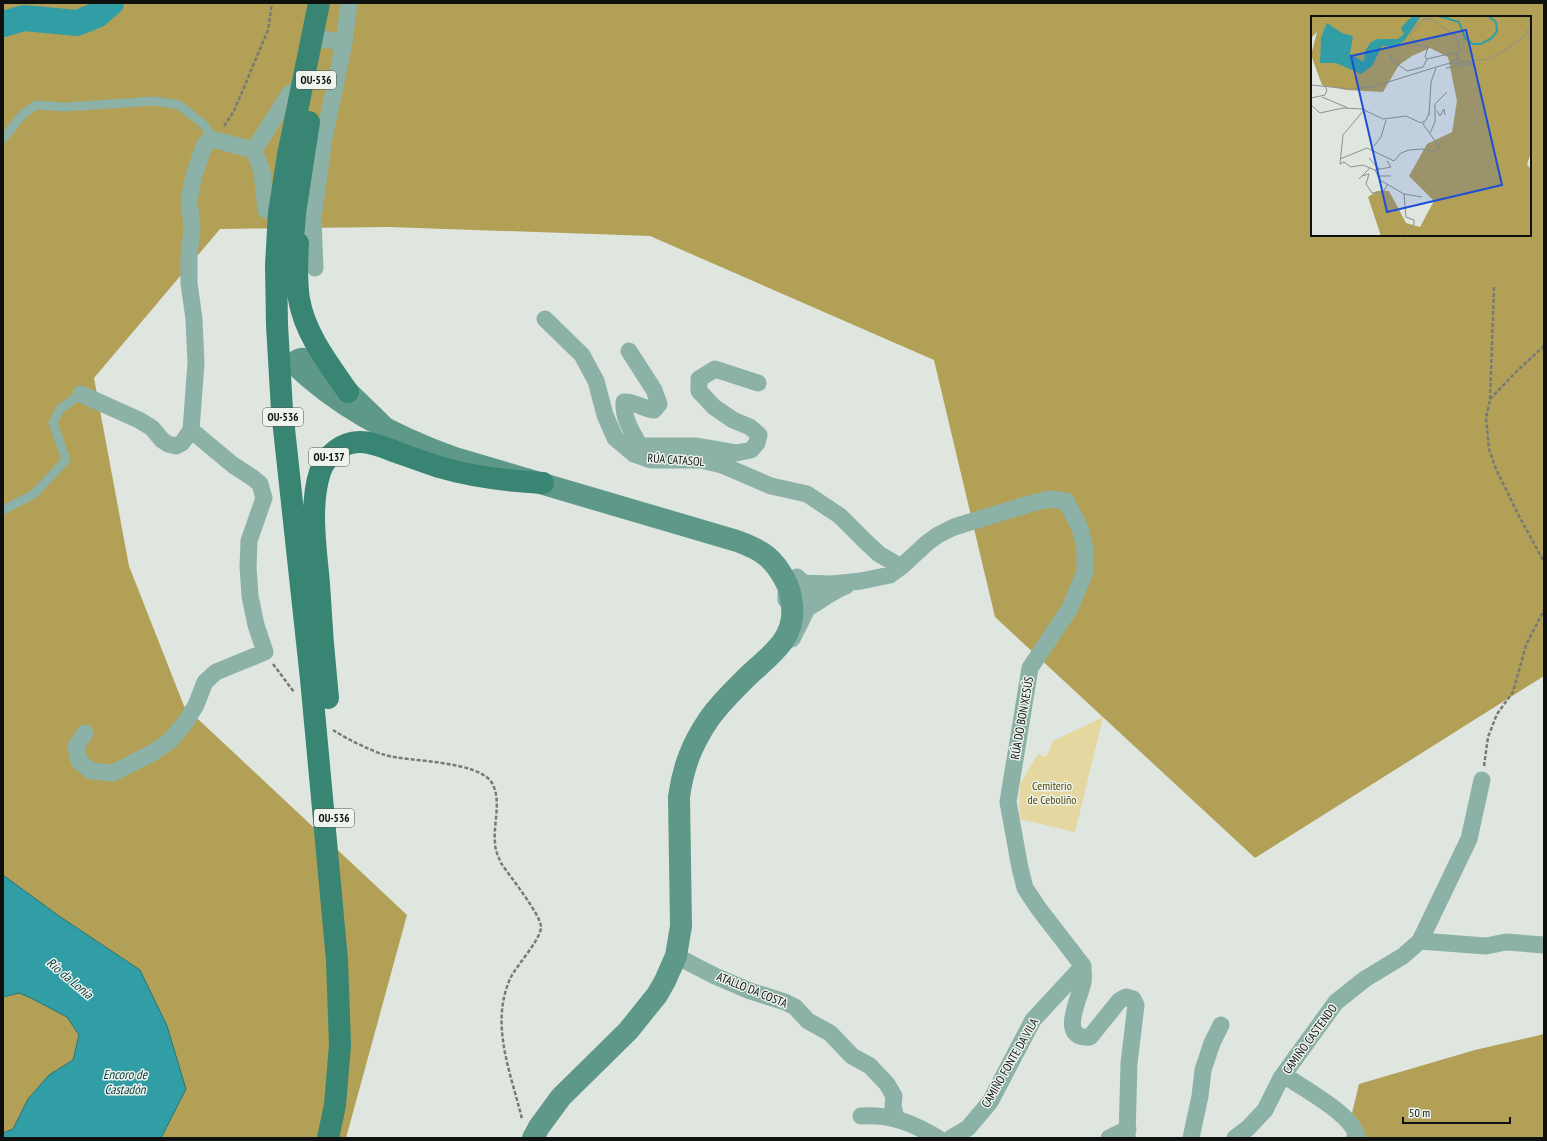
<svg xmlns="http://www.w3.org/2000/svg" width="1547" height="1141" font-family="'PT Sans Narrow',sans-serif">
<rect width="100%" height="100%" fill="#dfe6e0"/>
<path fill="#e5d7a0" d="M1103,717L1075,832L1019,819L1020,784L1036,757L1039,754L1046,757L1053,741Z"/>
<path fill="#b2a057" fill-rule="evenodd" d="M3,3H1544V676L1255,858L995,617L934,360L650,236L388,227L220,229L94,378L129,566L184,706L407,915L346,1138H3ZM1312,17H1530V235H1312Z
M1544,1034V1138H1346L1359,1084L1475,1050Z"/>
<path fill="#319ea5" stroke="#277478" d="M3,875L59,916L140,970L167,1026L186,1089L161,1138H3V1133L13,1129L28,1099L49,1075L73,1060L79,1035L67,1017L31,998L19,993L3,997Z"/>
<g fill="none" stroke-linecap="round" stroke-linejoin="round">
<path stroke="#319ea5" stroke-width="26" d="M3,24L24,18L77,23L97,15L111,3"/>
<path stroke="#777b77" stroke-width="2.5" stroke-dasharray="4 2" stroke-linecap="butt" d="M224,126L234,111L268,30L272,3
M1494,287L1490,400L1486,418L1489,449L1496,469L1518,514L1544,562
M1490,399L1517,371L1544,346
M273,664L294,692
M333,730C347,739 369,750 385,755C408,762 478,760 492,783C502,801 493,823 495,843C495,850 498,856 501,863C509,875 541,915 541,927C541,939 517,965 511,977C489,1023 511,1073 522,1119
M1484,766L1488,737L1497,714L1513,692L1526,645L1544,610"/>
<path stroke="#8cb1a6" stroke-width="9" d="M3,139L23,114L36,105L64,107L155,101L179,105L202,123L215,140
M3,510L34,494L66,460L53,423L60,409L81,394"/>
<path stroke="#8cb1a6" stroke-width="17" d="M324,39L344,43
M254,150L290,93
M254,150L262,172L266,210
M315,268L313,218L324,138L344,43L349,3
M545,319L582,355L596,381L605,415L615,438L634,454L651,460H701L722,465L771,486L807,494L840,516L866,542L879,554L901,567
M629,351L654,390L659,404L654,410C644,409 634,401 624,402C623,419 632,432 640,446
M81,394L139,420L152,428L162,440L168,444L176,446L182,443L191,430
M634,454L640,446H695L736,453L751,450L757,443L759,435L750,427L733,420L714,407L699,391V379L715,369L758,383
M786,600V593L789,588L798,583L832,584L861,581L890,575L901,567L927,543L938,535L954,527L1029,504L1049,499L1066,501L1080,528L1085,549V572L1070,608L1030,668L1008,802L1020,868L1025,888L1039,909L1083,966
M801,611C817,605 829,592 846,586
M792,639L809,605C810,592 806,585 797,577
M85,733L76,746L79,761L91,771L113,773L152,753L171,740L187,720L196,705L205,682L216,672L265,652L256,625L250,596L248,567L249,541L264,498L260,484L253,478L233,465L191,430L196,363L194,319L189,283V255L192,229L189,199L194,175L204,146L208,141L215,140L254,150
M1420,941L1486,946L1506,942L1544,945
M676,956L715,976L750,991L785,1002L795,1007L808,1021L830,1033L852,1056L870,1066L887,1084L894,1096L893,1106L896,1118
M1083,966C1083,971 1084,977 1083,982C1080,998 1057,1040 1090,1037L1119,1001L1126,997L1133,999L1136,1005L1129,1063L1127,1138
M1284,1075C1302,1088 1355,1115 1357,1138
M861,1116C891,1114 912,1123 938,1138
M951,1138L968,1128L990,1102L1033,1020L1083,966
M1109,1138L1128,1129
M1191,1138L1200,1096L1203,1070L1212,1043L1221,1025
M1235,1138L1248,1128L1265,1110L1281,1078L1336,1002L1365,979L1403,956L1420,941L1469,839L1482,780"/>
<path stroke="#5e9888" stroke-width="22" d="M386,429C371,415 321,362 304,359C300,358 297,361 293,363C339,408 396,437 455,458L737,541C762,550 774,558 786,582C790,589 791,597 792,605C796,639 770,655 748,676C735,689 720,703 709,719C692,744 683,767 679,797L681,926L676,956L665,981L657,995L628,1031L561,1097L539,1127L533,1138"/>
<path stroke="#388573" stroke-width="22" d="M319,3L288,155L279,213L276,265L277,325L282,410L311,679L337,960L340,1045L335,1105L328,1138
M298,243C297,261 296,281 299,299C305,334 328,363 348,392
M292,259L295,213L309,122
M328,698C324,660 321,622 319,584C316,549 309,506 320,472C326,455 343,441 361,442C373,442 385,448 396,452C410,457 424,462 439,467C473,477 507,481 543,483"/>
</g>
<g text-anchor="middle" stroke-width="3" stroke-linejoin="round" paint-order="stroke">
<g fill="#edf3ed" stroke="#525552" stroke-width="1">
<rect x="296" y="71" width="40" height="18" rx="3"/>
<rect x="263" y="408" width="40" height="18" rx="3"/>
<rect x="309" y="448" width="40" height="18" rx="3"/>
<rect x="314" y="809" width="40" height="18" rx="3"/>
</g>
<g font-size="11" font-weight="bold" fill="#0f110f">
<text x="316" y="84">OU-536</text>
<text x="283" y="421">OU-536</text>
<text x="329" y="461">OU-137</text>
<text x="334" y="822">OU-536</text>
</g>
<g font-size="12" fill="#0f110f" stroke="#edf3ed">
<text transform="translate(676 460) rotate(4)" y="4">RÚA CATASOL</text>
<text transform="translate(1022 718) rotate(-80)" y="4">RÚA DO BON XESÚS</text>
<text transform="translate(752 990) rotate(22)" y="4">ATALLO DA COSTA</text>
<text transform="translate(1310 1039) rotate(-54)" y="4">CAMIÑO CASTENDO</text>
<text transform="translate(1010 1063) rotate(-60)" y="4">CAMIÑO FONTE DA VILA</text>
</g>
<g font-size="12" fill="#54470d" stroke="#edf3ed">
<text x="1052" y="790">Cemiterio<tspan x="1052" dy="14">de Ceboliño</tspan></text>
</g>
<g font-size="13" font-style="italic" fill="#04373b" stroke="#edf3ed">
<text transform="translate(70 978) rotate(40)" y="5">Río da Lonia</text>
<text x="125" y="1079">Encoro de<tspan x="125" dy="15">Castadón</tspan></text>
</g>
</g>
<g transform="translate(1311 16)">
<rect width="220" height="220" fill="#dfe6e0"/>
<path d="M0,0H220V137L216,148L220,154V220H70L57,181L66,175H78L95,207L109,211L123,185L98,160L116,128L141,116L146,85L137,41L119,32L101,40L88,49L72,76L35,74L11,69L0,39L6,16L0,22Z" fill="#b2a057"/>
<path d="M110,0L93,25L84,30H71L61,50L50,58L25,47H9L10,21L16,7L31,17L42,20L39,38L53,46L54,35L60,26L67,23H87L93,18L90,12L95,6L101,1Z" fill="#319ea5"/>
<path fill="none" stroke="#319ea5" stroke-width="2" d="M128,0L148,6L154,22L162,28H170L181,22L186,15L185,6L177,0"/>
<path fill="none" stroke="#8c918c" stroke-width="1" d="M115,0L99,19L106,29L117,31L114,41L116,43M112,3H120L145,20L149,34L146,39M215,16L220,10L218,2M83,39H80V43L96,55L112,51L116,43L142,37L146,38V43M140,45L146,43L152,45M135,52L163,47M0,69L40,73L61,71L135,48L177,43L193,35L220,15M11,81L37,92M0,82L14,79L16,74L13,69M0,89L9,97L32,92L51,93L72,103L95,100L110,107L115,104L118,97M53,94L32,119L29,148L33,146L40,151L52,149L64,154M126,95L129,100L133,93L134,99M118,99L120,66L125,52M119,117L124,106V88L136,76M63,130L70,121L75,104M58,142L68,153M29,143L56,132L83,145M76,145L80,151L64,154L69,164L93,178L111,181M83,145L90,137L98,134L112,133L123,136L129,132L112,108L114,106M51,160L58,158L55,168L61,177L72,176L77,168M67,160H80M48,163L59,152M91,220L103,208V204L95,201L93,178"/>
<path fill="#1d4ed8" fill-opacity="0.15" stroke="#1d4ed8" stroke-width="2" d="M155,14L191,169L76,196L40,40Z"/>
<rect width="220" height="220" fill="none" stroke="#0f110f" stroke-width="2"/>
</g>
<rect width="1547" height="1141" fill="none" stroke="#0f110f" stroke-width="8"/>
<path d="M1403 1117v6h107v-6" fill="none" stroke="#0f110f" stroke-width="2"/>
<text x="1409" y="1117" font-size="12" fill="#0f110f" stroke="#edf3ed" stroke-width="3" paint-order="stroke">50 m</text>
</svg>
